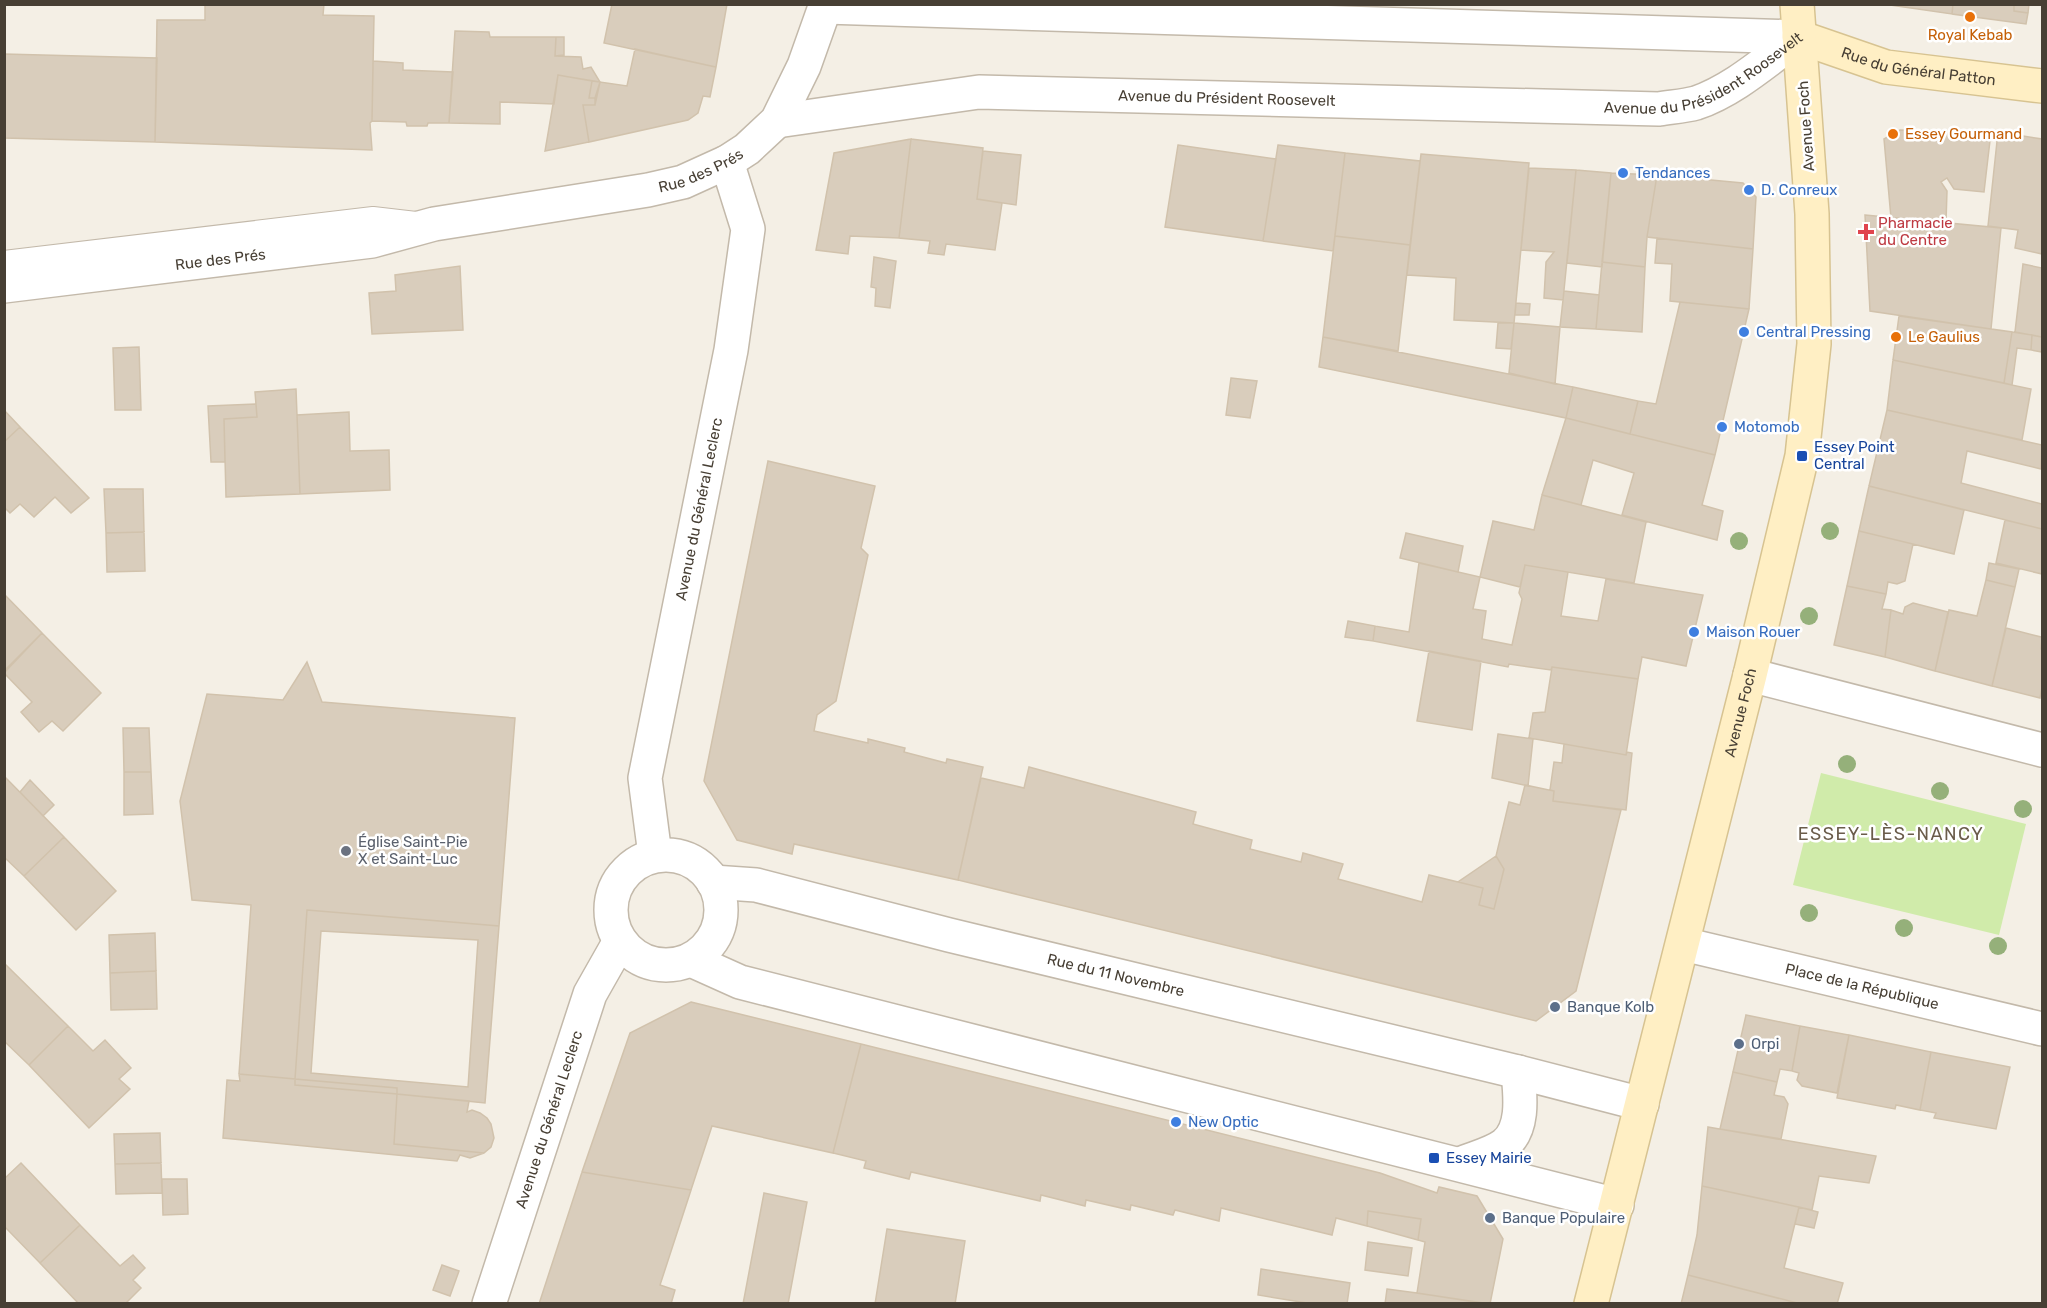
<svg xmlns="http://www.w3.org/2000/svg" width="2047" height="1308" font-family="Rubik,sans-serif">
<rect width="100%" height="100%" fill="#f4efe5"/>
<path fill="#d0ebaa" d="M1821,773L2026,824L1999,935L1793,885Z"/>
<path fill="#d9cdbc" stroke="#d1c2ac" stroke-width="1.5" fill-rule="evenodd" d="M205,4H324L323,15L374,16L372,121L370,123L372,150L155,142L157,20H205Z
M612,4H727L716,67L604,43Z
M1883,4H1953L1952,14Z
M1953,4H2014V11L2028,13L2026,24L1952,14Z
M2014,4H2029L2028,13L2014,11Z
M455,31L489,32L490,37H556L555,56L581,57L583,69L591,67L600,82L558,75L554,104L500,102V124L449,123Z
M556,37H564V55L555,56Z
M635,49L716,67L710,97L703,96L698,113L688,120L589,142L583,105H595L600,82L627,86Z
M4,54L157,58L155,142L4,138Z
M373,61L403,63V70L453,72L449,123H428L427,126H407L406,122L372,121Z
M558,75L592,81L589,98H595V105H583L589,142L545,151Z
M592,81L600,82L595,98H589Z
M1900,130L1991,132L1984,192L1954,189L1947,178L1941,182L1947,191L1946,222L1891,218L1884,139Z
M1998,132L2042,139V254L2015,248L2018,230L1988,226Z
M911,139L899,238L850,236L848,254L816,250L834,153Z
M911,139L983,148L977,199L1002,203L995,250L946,244L944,255L928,253L930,241L899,238Z
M1178,145L1276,159L1263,241L1165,227Z
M1278,145L1345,153L1333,251L1263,241Z
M983,151L1021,155L1016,205L977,199Z
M1345,153L1420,161L1410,245L1335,236Z
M1421,154L1529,163L1514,323L1454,320L1456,278L1407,275Z
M1529,168L1576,170L1563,300L1544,298L1546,262L1554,252L1521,250Z
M1576,170L1611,173L1602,267L1567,263Z
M1611,173L1657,175L1647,237L1645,267L1602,262Z
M1657,175L1743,183L1756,197L1753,249L1647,237Z
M1865,215L2001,228L1991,329L1870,311Z
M1335,236L1410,245L1398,351L1323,337Z
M1657,238L1753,249L1749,309L1670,301L1672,264L1655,263Z
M874,257L896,261L890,308L875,306L876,288L871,287Z
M1602,262L1645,267L1642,332L1596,329Z
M2023,264L2042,268V337L2015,332Z
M460,266L463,330L372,334L369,293L396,291L395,275Z
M1564,291L1599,295L1596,329L1560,327Z
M1680,302L1749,309L1715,455L1630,434L1638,401L1656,404Z
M1516,303L1530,304L1529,315H1515Z
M1899,316L2012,332L2004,383L1893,360Z
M1498,323H1514L1511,349L1496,348Z
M1514,323L1560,327L1555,384L1509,373Z
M2012,332L2032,335L2031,350L2017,348L2012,385L2004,383Z
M2032,335L2042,337V352L2031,350Z
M1323,337L1573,387L1566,418L1319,367Z
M139,347L141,410H115L113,348Z
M1893,360L2031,389L2022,440L1887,410Z
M1231,378L1257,381L1250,418L1226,415Z
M1573,387L1638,401L1630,434L1566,418Z
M296,389L300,494L226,497L224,419L257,417L255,392Z
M256,404L257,417L224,419L225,462H211L208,406Z
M4,410L20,427L4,442Z
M1887,410L2042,445L2041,469L1967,451L1961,483L2042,504V529L1869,486Z
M349,412L350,451L389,450L390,490L300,494L297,415Z
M1566,418L1715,455L1702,505L1723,511L1717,540L1622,515L1634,473L1593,460L1581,505L1542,495Z
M20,427L89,498L71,513L55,497L34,517L20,504L10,513L4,507V442Z
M768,461L875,486L861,548L868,555L836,701L817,715L814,731L868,743V739L905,748L904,752L946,763L947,759L983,767L958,880L794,844L792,854L737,840L704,781Z
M1869,486L1964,510L1954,554L1859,531Z
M104,489H143L144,532L106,533Z
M1542,495L1646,522L1634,583L1525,565L1520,587L1480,577L1493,521L1534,530Z
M2005,520L2042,529V574L1996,563Z
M1859,531L1913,544L1905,581L1897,584L1888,582L1886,594L1847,586Z
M144,532L145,571L107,572L106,533Z
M1406,533L1463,546L1458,572L1400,558Z
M1419,563L1480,577L1473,609L1486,611L1482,639L1512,645L1522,599L1519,593L1525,565L1568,572L1561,616L1598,621L1606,579L1703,595L1686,666L1642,657L1638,679L1552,667L1551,670L1509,664L1508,667L1373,641L1375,626L1409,632Z
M1989,563L2019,569L2015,587L1986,580Z
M1986,580L2015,587L1992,686L1935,671L1949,610L1977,616Z
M1847,586L1886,594L1882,609L1891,610L1885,657L1834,645Z
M4,594L42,633L4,671Z
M1913,603L1948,612L1935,671L1885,657L1891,610L1903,614L1905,607Z
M1348,621L1375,626L1373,641L1345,637Z
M2006,628L2041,637L2042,639L2041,649L2042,650V688L2040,698L1992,686Z
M42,633L101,693L63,731L52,721L39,732L21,712L32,702L4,673Z
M1429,651L1481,661L1472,730L1417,721Z
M307,662L322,702L515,718L499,926L307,910L295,1079L239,1074L251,905L192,900L180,801L207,694L283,700Z
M1552,667L1638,679L1626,755L1529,738L1533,713L1545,712Z
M123,728H149L151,772H124Z
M1498,734L1533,739L1528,786L1492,778Z
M1564,744L1626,755L1627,752L1632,753L1626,810L1553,801L1554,791L1550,790L1554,762L1562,763Z
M1029,767L1196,812L1193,824L1252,840L1250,849L1301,862L1303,853L1343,864L1338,879L1422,902L1429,875L1483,888L1479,905L1494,909L1504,869L1496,856L1509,802L1520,805L1525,785L1554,791L1553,801L1621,810L1576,991L1536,1021L958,880L981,778L1024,788Z
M124,772H151L153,814L124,815Z
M4,776L64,837L24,876L4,857Z
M30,780L54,805L43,816L20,792Z
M64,837L116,891L76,930L24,876Z
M1496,856L1504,869L1494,909L1479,905L1483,888L1458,882Z
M307,910L499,926L485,1103L397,1094V1088L295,1079ZM321,931L478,940L468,1087L311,1073Z
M155,933L156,971L110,973L109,935Z
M5,964L68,1026L29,1065L4,1041Z
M156,971L157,1009L111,1010L110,973Z
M691,1002L861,1044L833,1153L712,1126L691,1190L582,1172L630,1033Z
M1746,1015L1800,1026L1792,1071L1780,1069L1777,1082L1733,1072Z
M68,1026L93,1051L105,1040L131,1068L119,1079L130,1089L89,1128L29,1065Z
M1800,1026L1849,1035L1837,1093L1802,1086L1797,1080L1799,1073L1792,1071Z
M1849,1035L1931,1052L1920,1110L1896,1105L1895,1109L1837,1098Z
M861,1044L1380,1173L1437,1193L1439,1187L1477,1196L1503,1239L1490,1304L1417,1293L1425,1242L1418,1240L1421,1219L1368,1211L1367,1226L1336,1218L1332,1235L1221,1208L1219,1221L1175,1210L1173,1215L1131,1205L1130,1210L1086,1200L1085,1206L1041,1195L1040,1201L911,1172L909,1179L864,1168L866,1161L833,1153Z
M1931,1052L2010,1067L1996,1129L1934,1118L1936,1113L1920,1110Z
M1733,1072L1777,1082L1774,1095L1784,1097L1788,1104L1781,1139L1720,1129Z
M239,1074L295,1079V1085L397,1094L394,1144L484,1153L470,1158L460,1155L457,1161L223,1138L227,1080L240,1081Z
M295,1079L397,1088V1094L295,1085Z
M397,1094L469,1101L467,1112L472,1110L480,1113L487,1118L491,1124L494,1138L491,1147L484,1153L394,1144Z
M1708,1127L1876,1156L1869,1183L1819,1176L1812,1210L1702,1186Z
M160,1133L161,1163L115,1164L114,1134Z
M21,1163L80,1225L40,1263L4,1226V1179Z
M161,1163L162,1193L116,1194L115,1164Z
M582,1172L691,1190L660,1285L675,1290L671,1304H539Z
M162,1179H187L188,1214L163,1215Z
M1702,1186L1799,1207L1784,1268L1843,1283L1837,1304H1801L1688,1275L1697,1235Z
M764,1193L807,1202L788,1304H743Z
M1799,1207L1818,1212L1814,1228L1795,1224Z
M1368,1211L1421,1219L1418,1240L1367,1226Z
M80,1225L120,1266L133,1255L145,1268L133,1280L141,1288L125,1304H79L40,1263Z
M887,1229L965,1241L955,1304H875Z
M1368,1242L1412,1248L1408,1276L1365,1270Z
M442,1265L459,1271L450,1296L433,1290Z
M1261,1269L1350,1283L1347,1304H1313L1258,1295Z
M1688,1275L1801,1304H1681Z
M1387,1289L1417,1293L1488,1304H1385Z"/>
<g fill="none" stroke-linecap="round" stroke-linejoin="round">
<g stroke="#c3b9aa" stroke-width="22">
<path id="lane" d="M4,261L373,217L416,222"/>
</g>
<g stroke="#c3b9aa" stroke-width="36">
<g id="street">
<path d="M825,7L1799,37"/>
<path id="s1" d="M777,121L979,92L1659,109C1671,107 1685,106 1696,103C1734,90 1767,60 1799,37"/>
<path id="s2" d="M4,286L372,241L434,224L648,190L683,182L727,162L747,149L777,121L804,66L826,4"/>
<path d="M1750,675L2042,750"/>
<path id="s3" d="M655,855L645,778L731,350L748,229L727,162"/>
<circle cx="666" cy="910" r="55"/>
<path id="s4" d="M713,882L756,885L949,935L1518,1072L1642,1104"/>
<path id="s5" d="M1683,944L2042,1029"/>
<path d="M691,960L740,982L1617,1205"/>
<path d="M1460,1164C1474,1158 1492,1154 1504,1145C1525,1129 1520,1094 1518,1072"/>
<path id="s6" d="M489,1304L590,994L620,941"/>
</g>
</g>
<g stroke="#d7c391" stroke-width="36">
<g id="secondary">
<path id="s7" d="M1799,37L1886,67L2042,86"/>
<path id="s8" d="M1591,1304L1750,675L1802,456L1814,344L1812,214L1797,4"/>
</g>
</g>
<use href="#lane" stroke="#fff" stroke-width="20"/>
<use href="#street" stroke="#fff" stroke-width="33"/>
<use href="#secondary" stroke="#ffefc4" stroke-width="33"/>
</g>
<g fill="#95b07a">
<circle cx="1830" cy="531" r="9"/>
<circle cx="1739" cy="541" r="9"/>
<circle cx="1809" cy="616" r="9"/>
<circle cx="1847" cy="764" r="9"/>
<circle cx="1940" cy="791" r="9"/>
<circle cx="2023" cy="809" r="9"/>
<circle cx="1809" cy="913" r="9"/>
<circle cx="1904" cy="928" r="9"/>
<circle cx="1998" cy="946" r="9"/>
</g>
<g fill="#e8710a" stroke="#fff" stroke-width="2">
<circle cx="1970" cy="17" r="6"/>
<circle cx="1893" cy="134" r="6"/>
<circle cx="1896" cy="337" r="6"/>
</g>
<g fill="#3f7fe0" stroke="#fff" stroke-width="2">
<circle cx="1623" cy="173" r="6"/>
<circle cx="1749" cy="190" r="6"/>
<circle cx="1744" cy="332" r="6"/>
<circle cx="1722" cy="427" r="6"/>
<circle cx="1694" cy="632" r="6"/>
<circle cx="1176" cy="1122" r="6"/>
</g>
<path fill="#e0444e" stroke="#fff" stroke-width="2" d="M1863 223h6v6h6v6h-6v6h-6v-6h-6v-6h6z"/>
<g fill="#1a4fb4" stroke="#fff" stroke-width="2">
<rect x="1796" y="450" width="12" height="12" rx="3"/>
<rect x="1428" y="1152" width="12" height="12" rx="3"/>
</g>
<circle fill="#6b7280" stroke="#fff" stroke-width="2" cx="346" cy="851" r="6"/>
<g fill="#5c6f8a" stroke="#fff" stroke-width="2">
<circle cx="1555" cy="1007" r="6"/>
<circle cx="1739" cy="1044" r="6"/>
<circle cx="1490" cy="1218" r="6"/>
</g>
<g text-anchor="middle" stroke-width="5" stroke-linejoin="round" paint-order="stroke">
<g font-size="15" fill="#c56008" stroke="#fff" text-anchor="start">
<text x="1970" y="40" text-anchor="middle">Royal Kebab</text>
<text x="1905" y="139">Essey Gourmand</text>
<text x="1908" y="342">Le Gaulius</text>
</g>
<g font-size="15" fill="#473f34" stroke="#fff">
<text dy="5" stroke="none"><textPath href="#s7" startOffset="124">Rue du Général Patton</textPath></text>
<text dy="5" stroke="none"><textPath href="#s1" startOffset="938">Avenue du Président Roosevelt</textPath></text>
<text dy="5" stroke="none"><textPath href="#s1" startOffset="452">Avenue du Président Roosevelt</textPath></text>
<text transform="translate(1806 126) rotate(-94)" y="5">Avenue Foch</text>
<text dy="5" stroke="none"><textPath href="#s2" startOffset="708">Rue des Prés</textPath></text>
<text dy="5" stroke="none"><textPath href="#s2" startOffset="218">Rue des Prés</textPath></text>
<text dy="5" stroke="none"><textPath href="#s3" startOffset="352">Avenue du Général Leclerc</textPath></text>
<text dy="5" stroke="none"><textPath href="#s8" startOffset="610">Avenue Foch</textPath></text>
<text dy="5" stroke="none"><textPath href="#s4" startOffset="414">Rue du 11 Novembre</textPath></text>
<text dy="5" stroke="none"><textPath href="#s5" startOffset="184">Place de la République</textPath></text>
<text dy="5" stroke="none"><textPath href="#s6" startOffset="194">Avenue du Général Leclerc</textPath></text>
</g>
<g font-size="15" fill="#366cbe" stroke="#fff" text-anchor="start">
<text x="1635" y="178">Tendances</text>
<text x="1761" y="195">D. Conreux</text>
<text x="1756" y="337">Central Pressing</text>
<text x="1734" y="432">Motomob</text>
<text x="1706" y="637">Maison Rouer</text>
<text x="1188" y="1127">New Optic</text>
</g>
<g font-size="15" fill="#be3a42" stroke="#fff" text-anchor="start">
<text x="1878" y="228">Pharmacie<tspan x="1878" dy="17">du Centre</tspan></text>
</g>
<g font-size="15" fill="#164399" stroke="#fff" text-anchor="start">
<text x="1814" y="452">Essey Point<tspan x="1814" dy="17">Central</tspan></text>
<text x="1446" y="1163">Essey Mairie</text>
</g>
<g font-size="15" fill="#5b616d" stroke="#fff" text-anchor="start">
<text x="358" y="847">Église Saint-Pie<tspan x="358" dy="17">X et Saint-Luc</tspan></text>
</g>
<g font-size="15" fill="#4e5e75" stroke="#fff" text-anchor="start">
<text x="1567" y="1012">Banque Kolb</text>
<text x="1751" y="1049">Orpi</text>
<text x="1502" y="1223">Banque Populaire</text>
</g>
<g font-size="18" letter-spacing="1.5" fill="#6a5c4a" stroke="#fff">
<text x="1891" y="840">ESSEY-LÈS-NANCY</text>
</g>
</g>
<rect width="2047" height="1308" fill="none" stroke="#473f34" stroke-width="12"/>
</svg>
